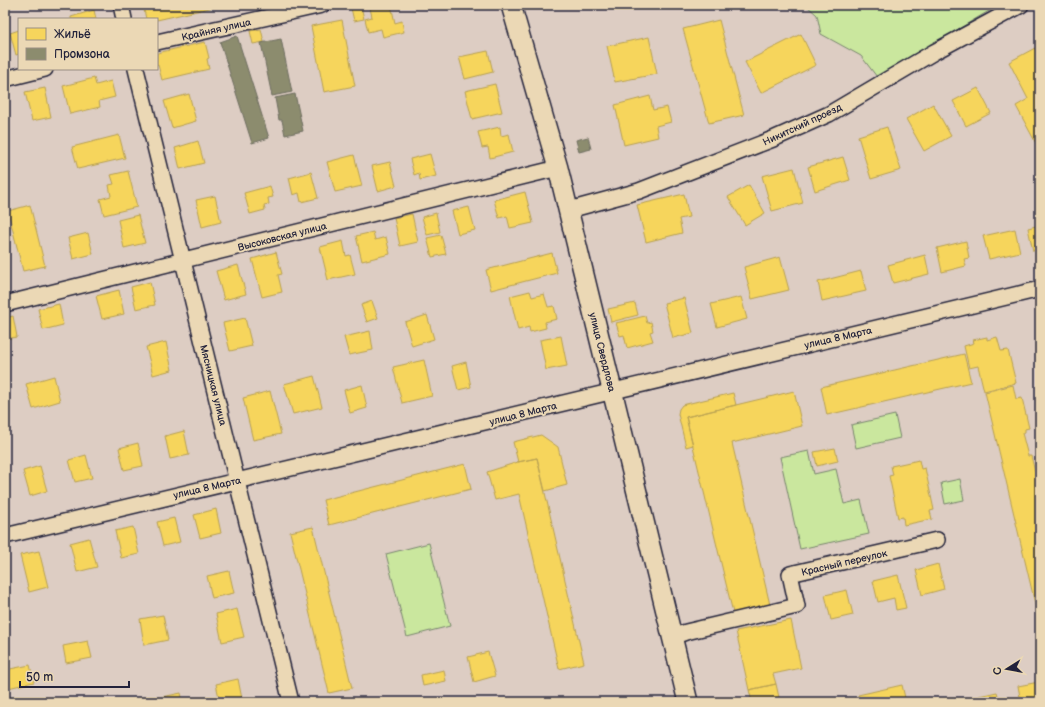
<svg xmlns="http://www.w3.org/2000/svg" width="1045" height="707" font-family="'Balsamiq Sans',sans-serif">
<rect width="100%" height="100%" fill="#ddcdc3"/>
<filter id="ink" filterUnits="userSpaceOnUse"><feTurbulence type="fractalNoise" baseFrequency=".025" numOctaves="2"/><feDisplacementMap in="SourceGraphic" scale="8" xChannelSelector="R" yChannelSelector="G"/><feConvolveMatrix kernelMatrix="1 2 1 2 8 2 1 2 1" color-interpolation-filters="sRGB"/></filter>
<g filter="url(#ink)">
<path fill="#cae79e" stroke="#76846c" d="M806,5H1003L994,8L877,77L861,56L821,34L817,15Z
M895,415L900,438L856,448L851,425Z
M809,451L814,474L836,469L844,504L861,500L869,534L800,549L780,457Z
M960,479L964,500L945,504L941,483Z
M429,543L450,626L407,637L386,554Z"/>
<path fill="#f6d55c" stroke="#b69f52" d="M143,5H223L157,20V19H146Z
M383,5H391L395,23L402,21L404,32L383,37L381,29L368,32L365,19L372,17L370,8Z
M361,6L364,19L354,21L351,8Z
M94,10L96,19H71V17Z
M342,20L355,86L324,92L311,26Z
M719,20L744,115L709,123L683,29Z
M261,29L264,42L253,44L250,31Z
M19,30V54L16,55L10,33Z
M801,34L816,65L761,93L745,62Z
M649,37L657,74L615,82L607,46Z
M205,42L209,58L207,59L209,69L162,80L158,65L157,66V53Z
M1035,48L1040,58V145L1038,147L1016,106L1028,99L1009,62Z
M488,51L493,72L465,79L459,57Z
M94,78L96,85L111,81L115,97L99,101L100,107L70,114L63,86Z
M495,84L502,112L472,119L465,91Z
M45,88L51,117L32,121L25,92Z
M978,88L991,113L966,126L953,101Z
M189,94L196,121L172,128L164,101Z
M650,96L653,110L667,107L671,122L656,126L658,137L624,145L615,105Z
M933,104L951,136L924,151L906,119Z
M5,111L9,126L5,127Z
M500,127L501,136L509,134L513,152L490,158L488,147L482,148L478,132Z
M887,127L901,170L871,179L858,136Z
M119,135L125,158L78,169L72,147Z
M198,141L204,163L180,169L175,148Z
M430,154L436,176L420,180L419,173L414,175L410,159Z
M354,155L362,186L335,192L327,162Z
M843,157L850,180L815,191L808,167Z
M390,162L396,186L378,191L372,166Z
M794,168L803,203L772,211L762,176Z
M128,171L137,207L104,215L100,199L111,196L109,185L114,184L111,175Z
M311,172L318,198L301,202L299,193L293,195L289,178Z
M749,185L765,213L745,225L728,197Z
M270,186L273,197L268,198L269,204L264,205L265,210L250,214L244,193Z
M525,192L533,223L510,228L507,216L499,218L494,200Z
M684,194L689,217L679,219L682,233L646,242L637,205Z
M215,196L221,222L202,227L196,200Z
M30,205L45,266L23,271L8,211Z
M469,207L475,230L458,234L452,211Z
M436,213L440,232L427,235L422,217Z
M412,214L418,242L400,246L394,218Z
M138,215L145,243L124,248L118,220Z
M1040,225V250L1033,251L1028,228Z
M1015,229L1020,252L989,259L983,236Z
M373,232L375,240L386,237L390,254L362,261L356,236Z
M88,233L93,254L73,259L68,238Z
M441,235L446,254L432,257L427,238Z
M343,241L346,256L350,255L355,274L328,280L320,247Z
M966,241L969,258L964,259L966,266L942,272L937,248Z
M276,252L282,274L278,275L282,292L262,297L252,259Z
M552,253L557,273L491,290L486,270Z
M925,255L929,274L893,283L888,265Z
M780,257L789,290L752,299L744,267Z
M238,265L246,294L224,300L216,271Z
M861,271L866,291L822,301L818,282Z
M150,282L155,305L136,309L131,287Z
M119,290L124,314L102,319L96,296Z
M530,291L532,297L544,294L548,307L554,306L557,319L545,322L546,328L530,332L529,327L518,330L510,296Z
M741,297L747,319L717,327L711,304Z
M684,298L693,333L673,338L664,303Z
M372,301L378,318L367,322L361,305Z
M635,303L638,315L611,322L608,309Z
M59,304L63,325L43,330L38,309Z
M427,315L434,339L412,346L405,322Z
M13,316L17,337L5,339V318Z
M645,316L647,323L651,322L653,331L650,332L653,341L627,348L624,335L620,336L616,323Z
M245,318L252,346L230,351L223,323Z
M370,331L373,350L349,355L344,337Z
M561,336L567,366L546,370L540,340Z
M987,337V340L997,337L1001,351L1008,350L1016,383L984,391L978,366L969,368L964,346L974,343L973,340Z
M166,342L172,370L153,375L146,347Z
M964,354L971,382L827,415L821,387Z
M424,360L432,396L402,403L393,367Z
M466,362L471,387L458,390L452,366Z
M54,376L60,401L33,409L26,384Z
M314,376L322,407L293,414L284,384Z
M362,385L367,408L350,413L344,390Z
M1013,385L1016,399L1022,398L1029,428L1025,429V432L1022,433L1028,456H1031L1035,472L1038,471L1040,477V488H1038L1040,495V615L1038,616L985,392Z
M270,391L281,434L253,440L243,398Z
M794,391L802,426L732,443L770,605L733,613L686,417Z
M733,393L736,405L686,417L693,445L686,447L678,414L679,409L682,405Z
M184,431L189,455L170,459L165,436Z
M541,435L558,447L567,485L545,491L537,458L518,462L513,442Z
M138,443L143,466L124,470L119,448Z
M835,448L838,461L817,466L814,452Z
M86,455L92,478L75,482L69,460Z
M537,458L584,663L559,669L519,494L495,500L487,472L518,462Z
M919,460L921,469L925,468L934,510L930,511L932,519L904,525L903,517L898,518L889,476L893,475L891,466Z
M465,464L471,489L329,525L323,500Z
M40,466L47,491L30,496L23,471Z
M216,509L221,533L200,538L194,515Z
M174,518L180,542L163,546L157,522Z
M133,527L139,554L121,558L115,531Z
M313,527L352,688L329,693L290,532Z
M89,538L97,567L77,572L70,543Z
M39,551L48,587L29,592L20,555Z
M938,564L944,589L922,595L916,570Z
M229,571L234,593L212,598L207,576Z
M898,575L906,608L896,610L894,598L878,602L873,581Z
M847,590L853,615L831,620L825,595Z
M237,609L244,637L222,642L216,614Z
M163,615L168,640L144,645L140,619Z
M791,620L801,668L773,674L776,684L749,690L736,631Z
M88,641L92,658L66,663L63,646Z
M488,652L495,676L474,682L468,657Z
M30,665L34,682L8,688L5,670Z
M444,670L446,681L423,686L421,675Z
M238,679L242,699L227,702H220L216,684Z
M1039,682L1040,702H1021L1018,686Z
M776,684L780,702H752L749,690Z
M902,685L906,702H860L858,695Z
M997,692L1000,702H980L979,696Z
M181,693L183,702H163L162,697Z"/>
<path fill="#8c8c6e" stroke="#6c6c5f" d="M237,36L269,138L252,143L220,42Z
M281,39L292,92L272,96L261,43Z
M295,94L303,131L285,135L282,120H279L275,98Z
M588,137L591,149L579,152L576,140Z"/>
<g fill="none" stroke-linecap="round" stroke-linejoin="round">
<g stroke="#22223b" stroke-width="18">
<path id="minor" d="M121,5L124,19
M157,42L322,5
M136,69L291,702
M5,79L45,69
M569,210L639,191L773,139L829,114L934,52L1021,5
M5,304L558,168
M5,536L472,425L1040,289
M672,637L686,632L797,606L790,574L937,540"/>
</g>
<g stroke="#22223b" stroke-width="22">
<path id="tertiary" d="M511,5L558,168L688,702"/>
</g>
<use href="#minor" stroke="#ebd8b5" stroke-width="15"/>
<use href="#tertiary" stroke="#ebd8b5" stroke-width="19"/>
</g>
</g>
<g text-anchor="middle" stroke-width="4" stroke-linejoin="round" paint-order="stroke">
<g font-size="10" fill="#22223b" stroke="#ebd8b5">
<text transform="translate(216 29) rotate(-13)" y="4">Крайняя улица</text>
<text transform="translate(802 124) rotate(-25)" y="4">Никитский проезд</text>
<text transform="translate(282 236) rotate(-14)" y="4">Высоковская улица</text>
<text transform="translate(838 337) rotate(-13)" y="4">улица 8 Марта</text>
<text transform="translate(603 352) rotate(76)" y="4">улица Свердлова</text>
<text transform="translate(214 385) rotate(76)" y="4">Мясницкая улица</text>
<text transform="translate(523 413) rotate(-14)" y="4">улица 8 Марта</text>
<text transform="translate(207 487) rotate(-13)" y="4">улица 8 Марта</text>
<text transform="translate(844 562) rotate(-13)" y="4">Красный переулок</text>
</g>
</g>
<rect width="1045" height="707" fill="none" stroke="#ebd8b5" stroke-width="20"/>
<rect x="10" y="10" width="1025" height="687" fill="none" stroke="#22223b" stroke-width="1.5" filter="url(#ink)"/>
<rect x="18" y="18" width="140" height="52" fill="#ebd8b5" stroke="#9b8f84"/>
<rect x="26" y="28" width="20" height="12" fill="#f6d55c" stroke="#9b8f84"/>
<text x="54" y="38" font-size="12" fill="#22223b">Жильё</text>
<rect x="26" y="48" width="20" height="12" fill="#8c8c6e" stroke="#9b8f84"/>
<text x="54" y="58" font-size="12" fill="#22223b">Промзона</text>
<g transform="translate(1007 669) rotate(259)" stroke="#ebd8b5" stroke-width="3" paint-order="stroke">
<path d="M0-3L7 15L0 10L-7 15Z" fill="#22223b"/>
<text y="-6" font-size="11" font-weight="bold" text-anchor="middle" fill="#22223b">С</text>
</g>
<path d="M20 681v6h109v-6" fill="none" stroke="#22223b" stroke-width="2"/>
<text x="26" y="681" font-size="12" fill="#22223b" stroke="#ebd8b5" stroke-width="3" paint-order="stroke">50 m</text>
</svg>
